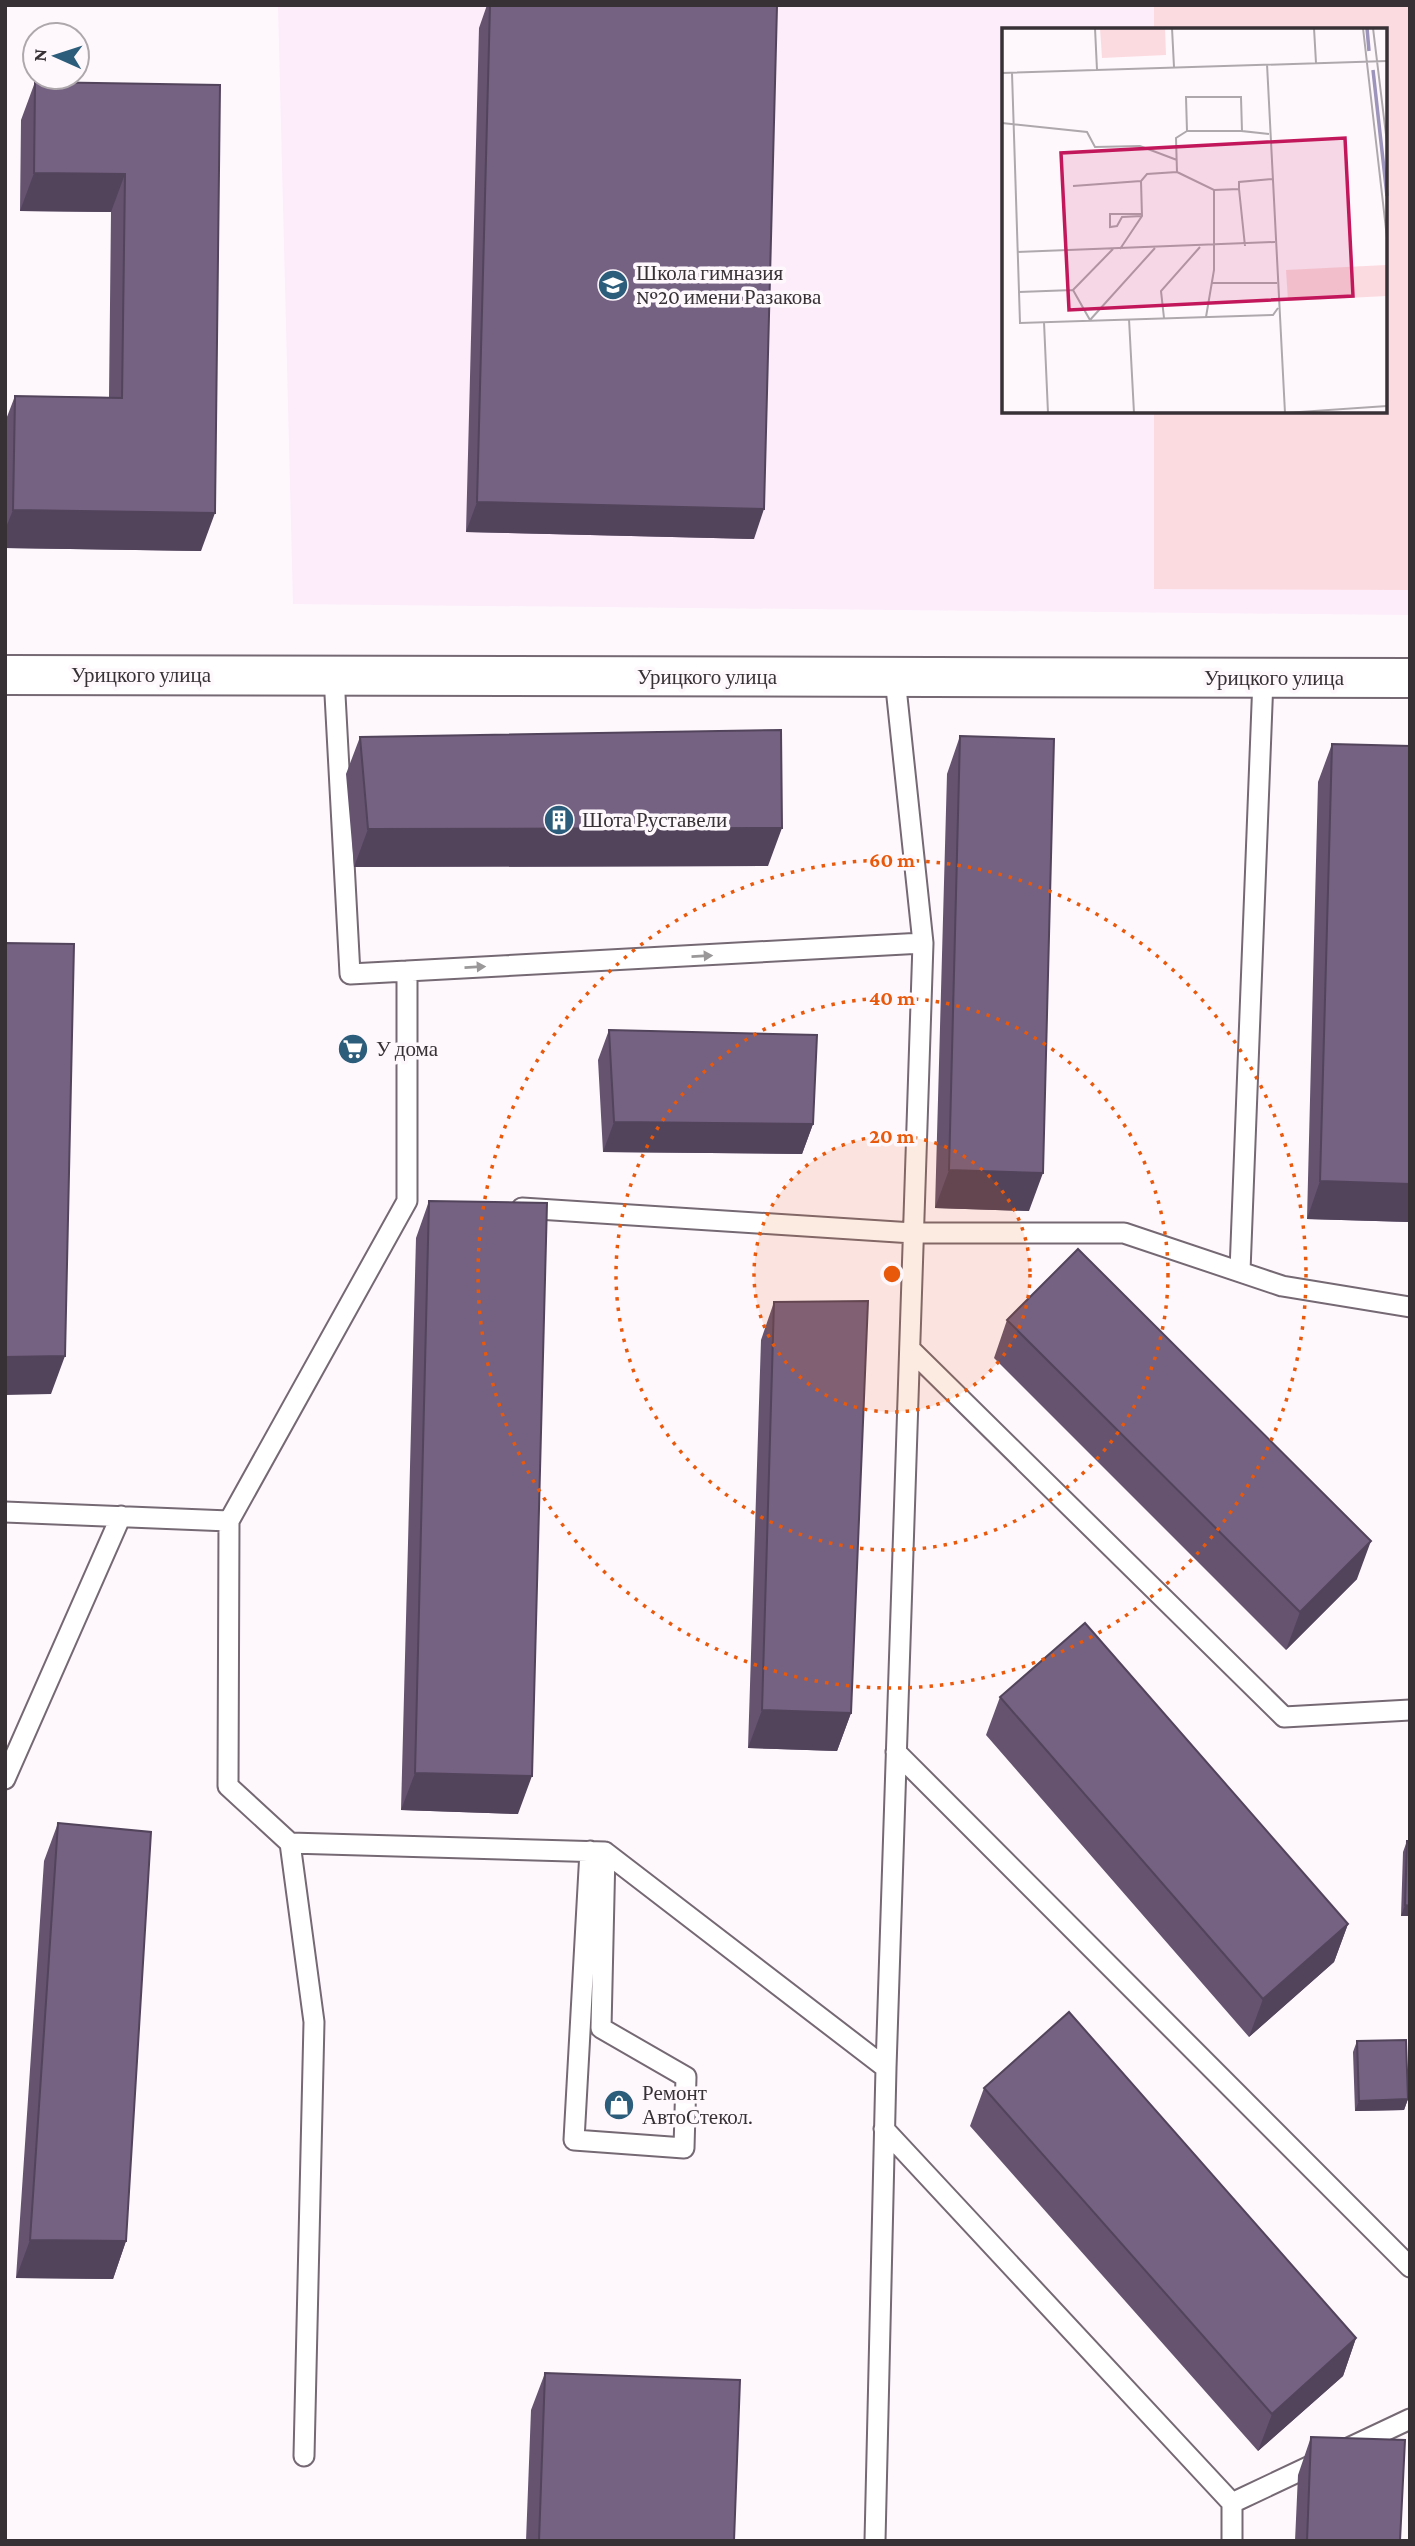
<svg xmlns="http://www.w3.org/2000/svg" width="1415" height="2546" font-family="'Crimson Pro',serif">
<rect width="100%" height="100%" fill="#fef8fd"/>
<path fill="#fdecfa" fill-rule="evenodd" d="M278,5H1410V615L293,604ZM1004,30H1385V411H1004Z"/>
<path fill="#fcdbe0" d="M1154,5H1410V590L1154,589V411H1385V30H1154Z"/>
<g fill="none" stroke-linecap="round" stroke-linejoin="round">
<g stroke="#756973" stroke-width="23">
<path id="service" d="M407,971L923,943
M522,1208L913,1233H1124L1282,1286L1410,1307
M1240,1271L1263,679
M910,1349L1284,1717L1410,1710
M5,1512L229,1521L407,1201V971L350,974L334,676
M229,1521L228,1786L290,1843L605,1852L886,2068
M896,1752L1410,2267
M5,1779L121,1516
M290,1843L314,2022L304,2456
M590,1851L574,2140L684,2148L686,2077L601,2028L605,1852
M884,2129L1232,2503V2541
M1232,2503L1410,2419
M875,2541L886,2068L923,943L895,678"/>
</g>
<g stroke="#756973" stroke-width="42">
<path id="tertiary" d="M5,675L1410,678"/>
</g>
<use href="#service" stroke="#fff" stroke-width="19"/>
<use href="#tertiary" stroke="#fff" stroke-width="38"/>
</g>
<path fill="#655370" d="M487,5H747L754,539L466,532L479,28Z
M35,82L220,85L201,551L5,548V422L15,396L109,397L111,212L20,211L21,120Z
M960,736L1029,1211L935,1208L947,774Z
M360,737L768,866L354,867L346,774Z
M1332,744L1410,746V1222L1307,1219L1318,782Z
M609,1030L813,1124L802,1154L603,1152L598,1060Z
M429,1201L518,1814L401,1810L416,1238Z
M774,1302L851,1713L837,1751L748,1748L761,1340Z
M1007,1320L1357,1579L1286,1650L994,1358Z
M1000,1697L1348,1924L1334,1962L1249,2037L986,1735Z
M58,1823L126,2241L113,2279L16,2278L44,1861Z
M1407,1841L1410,1916H1401L1403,1852Z
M1357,2041L1408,2099L1404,2110L1355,2111L1353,2052Z
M984,2088L1356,2338L1343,2376L1258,2451L970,2126Z
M545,2373L734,2541H526L531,2410Z
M1311,2437L1400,2541H1295L1298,2475Z"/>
<path fill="#52445b" d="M34,173L125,174L111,212L20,211Z
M477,502L764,509L754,539L466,532Z
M13,510L215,513L201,551L5,548V530Z
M782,828L768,866L354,867L368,829Z
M614,1122L813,1124L802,1154L603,1152Z
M949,1170L1043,1173L1029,1211L935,1208Z
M1320,1181L1410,1184V1222L1307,1219Z
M65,1356L51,1394L5,1395V1357Z
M1371,1541L1357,1579L1286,1650L1300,1612Z
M762,1710L851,1713L837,1751L748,1748Z
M415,1773L532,1776L518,1814L401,1810Z
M1405,1905L1410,1906V1916H1401Z
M1348,1924L1334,1962L1249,2037L1263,1999Z
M1408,2099L1404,2110L1355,2111L1359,2101Z
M30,2240L126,2241L113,2279L16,2278Z
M1356,2338L1343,2376L1258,2451L1272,2414Z"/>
<path fill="#756182" stroke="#52445b" stroke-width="2" d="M490,5L777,6L764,509L477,502Z
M35,82L220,85L215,513L13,510L15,396L122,398L125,174L34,173Z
M781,730L782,828L368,829L360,737Z
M960,736L1054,739L1043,1173L949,1170Z
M1332,744L1410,746V1184L1320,1181Z
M5,943L74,944L65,1356L5,1357Z
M609,1030L817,1035L813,1124L614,1122Z
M429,1201L547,1203L532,1776L415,1773Z
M1078,1249L1371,1541L1300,1612L1007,1320Z
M868,1301L851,1713L762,1710L774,1302Z
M1085,1623L1348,1924L1263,1999L1000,1697Z
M58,1823L151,1832L126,2241L30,2240Z
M1407,1841H1410V1906L1405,1905Z
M1069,2012L1356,2338L1272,2414L984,2088Z
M1406,2040L1408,2099L1359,2101L1357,2041Z
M545,2373L740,2380L734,2541H539Z
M1311,2437L1405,2440L1400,2541H1307Z"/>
<defs><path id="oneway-solid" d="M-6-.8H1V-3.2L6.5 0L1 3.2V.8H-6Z" transform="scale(1.75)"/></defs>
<g fill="#9b989a">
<use href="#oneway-solid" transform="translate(702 956) rotate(-3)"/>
<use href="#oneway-solid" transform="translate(475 967) rotate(-3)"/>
</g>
<circle cx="892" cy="1274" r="138" fill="#e8590c" fill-opacity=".12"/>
<g fill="none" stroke="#e8590c" stroke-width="3.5" stroke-dasharray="3.5 7">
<circle cx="892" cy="1274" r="138"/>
<circle cx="892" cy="1274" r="276"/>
<circle cx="892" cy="1274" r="414"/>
</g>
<defs>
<g id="school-disc" transform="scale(1.575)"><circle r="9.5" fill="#2c5d7b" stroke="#fef8fd"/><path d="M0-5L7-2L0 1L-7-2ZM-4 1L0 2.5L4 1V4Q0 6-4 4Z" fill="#fff"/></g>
<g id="building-disc" transform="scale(1.575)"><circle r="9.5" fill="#2c5d7b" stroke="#fef8fd"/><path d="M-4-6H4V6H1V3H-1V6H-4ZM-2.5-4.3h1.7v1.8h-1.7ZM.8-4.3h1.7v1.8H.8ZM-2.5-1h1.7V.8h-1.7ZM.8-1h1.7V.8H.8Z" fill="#fff"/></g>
<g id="supermarket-disc" transform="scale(1.575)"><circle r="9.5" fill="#2c5d7b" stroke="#fef8fd"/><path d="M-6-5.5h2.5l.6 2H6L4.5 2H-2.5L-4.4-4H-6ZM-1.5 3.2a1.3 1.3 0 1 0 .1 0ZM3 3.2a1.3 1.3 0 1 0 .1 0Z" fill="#fff"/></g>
<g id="shop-disc" transform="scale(1.575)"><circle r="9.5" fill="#2c5d7b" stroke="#fef8fd"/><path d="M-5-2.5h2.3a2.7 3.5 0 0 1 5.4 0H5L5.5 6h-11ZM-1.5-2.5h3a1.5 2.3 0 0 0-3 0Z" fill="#fff"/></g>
</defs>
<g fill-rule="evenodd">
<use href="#school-disc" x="613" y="285"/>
<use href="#building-disc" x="559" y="820"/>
<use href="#supermarket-disc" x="353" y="1049"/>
<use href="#shop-disc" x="619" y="2105"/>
</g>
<g text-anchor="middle" stroke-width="7" stroke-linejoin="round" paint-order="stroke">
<g font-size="21" fill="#373136" stroke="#fef8fd" text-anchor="start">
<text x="636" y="280">Школа гимназия<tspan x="636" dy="24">№20 имени Разакова</tspan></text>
<text x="582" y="827">Шота Руставели</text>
<text x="376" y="1056">У дома</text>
<text x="642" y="2100">Ремонт<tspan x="642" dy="24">АвтоСтекол.</tspan></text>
</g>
<g font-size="21" fill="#373136" stroke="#fef8fd">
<text x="141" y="682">Урицкого улица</text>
<text x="707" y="684">Урицкого улица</text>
<text x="1274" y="685">Урицкого улица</text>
</g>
</g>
<g transform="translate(1002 28)">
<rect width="385" height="385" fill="#fef8fd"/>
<path d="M98,0H163L164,27L100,30ZM384,237L385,268L286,273L284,242Z" fill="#fcdbe0"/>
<path fill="none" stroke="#9c94ba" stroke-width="3.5" d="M365,0L367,23M371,42L385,168"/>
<path fill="none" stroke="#aea8ad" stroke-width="2" d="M93,0L95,42M170,0L172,39M312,0L314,35M361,0L385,210M371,0L385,115M265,36L283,385L385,378M0,45L385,33M10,45L18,295L271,287L276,280M0,95L85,104L93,119L138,118L175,132M185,103L174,110L175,144L212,162L237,161V154L270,151M240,103H185L184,69H239L240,103L267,106M71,158L139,153M237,161L243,218M140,186H108V199L115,198L120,189L140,188M118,221L140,188L139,153L145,146L175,144M15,224L273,214M209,255H275M71,262L88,292L153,220M17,264L71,262L111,221M204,289L212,242V162M162,290L159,263L198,219M127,291L132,385M42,294L46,385"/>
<path fill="#c2185b" fill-opacity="0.15" stroke="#c2185b" stroke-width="3.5" d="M343,110L351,268L67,282L59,125Z"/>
<rect width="385" height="385" fill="none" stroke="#373136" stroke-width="3.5"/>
</g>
<circle cx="892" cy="1274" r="10" fill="#e8590c" stroke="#fef8fd" stroke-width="3.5"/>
<g font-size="21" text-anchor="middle" font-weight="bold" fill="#e8590c" stroke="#fef8fd" stroke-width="7" stroke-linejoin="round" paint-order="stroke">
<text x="892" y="867">60 m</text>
<text x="892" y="1005">40 m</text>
<text x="892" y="1143">20 m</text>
</g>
<rect width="1415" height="2546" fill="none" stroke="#373136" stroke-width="14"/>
<g transform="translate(56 56) rotate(273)"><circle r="33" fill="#fef8fd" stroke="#aea8ad" stroke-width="2"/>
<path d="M0-5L12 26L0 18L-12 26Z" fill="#2c5d7b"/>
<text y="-10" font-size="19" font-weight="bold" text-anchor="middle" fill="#373136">N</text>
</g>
</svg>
